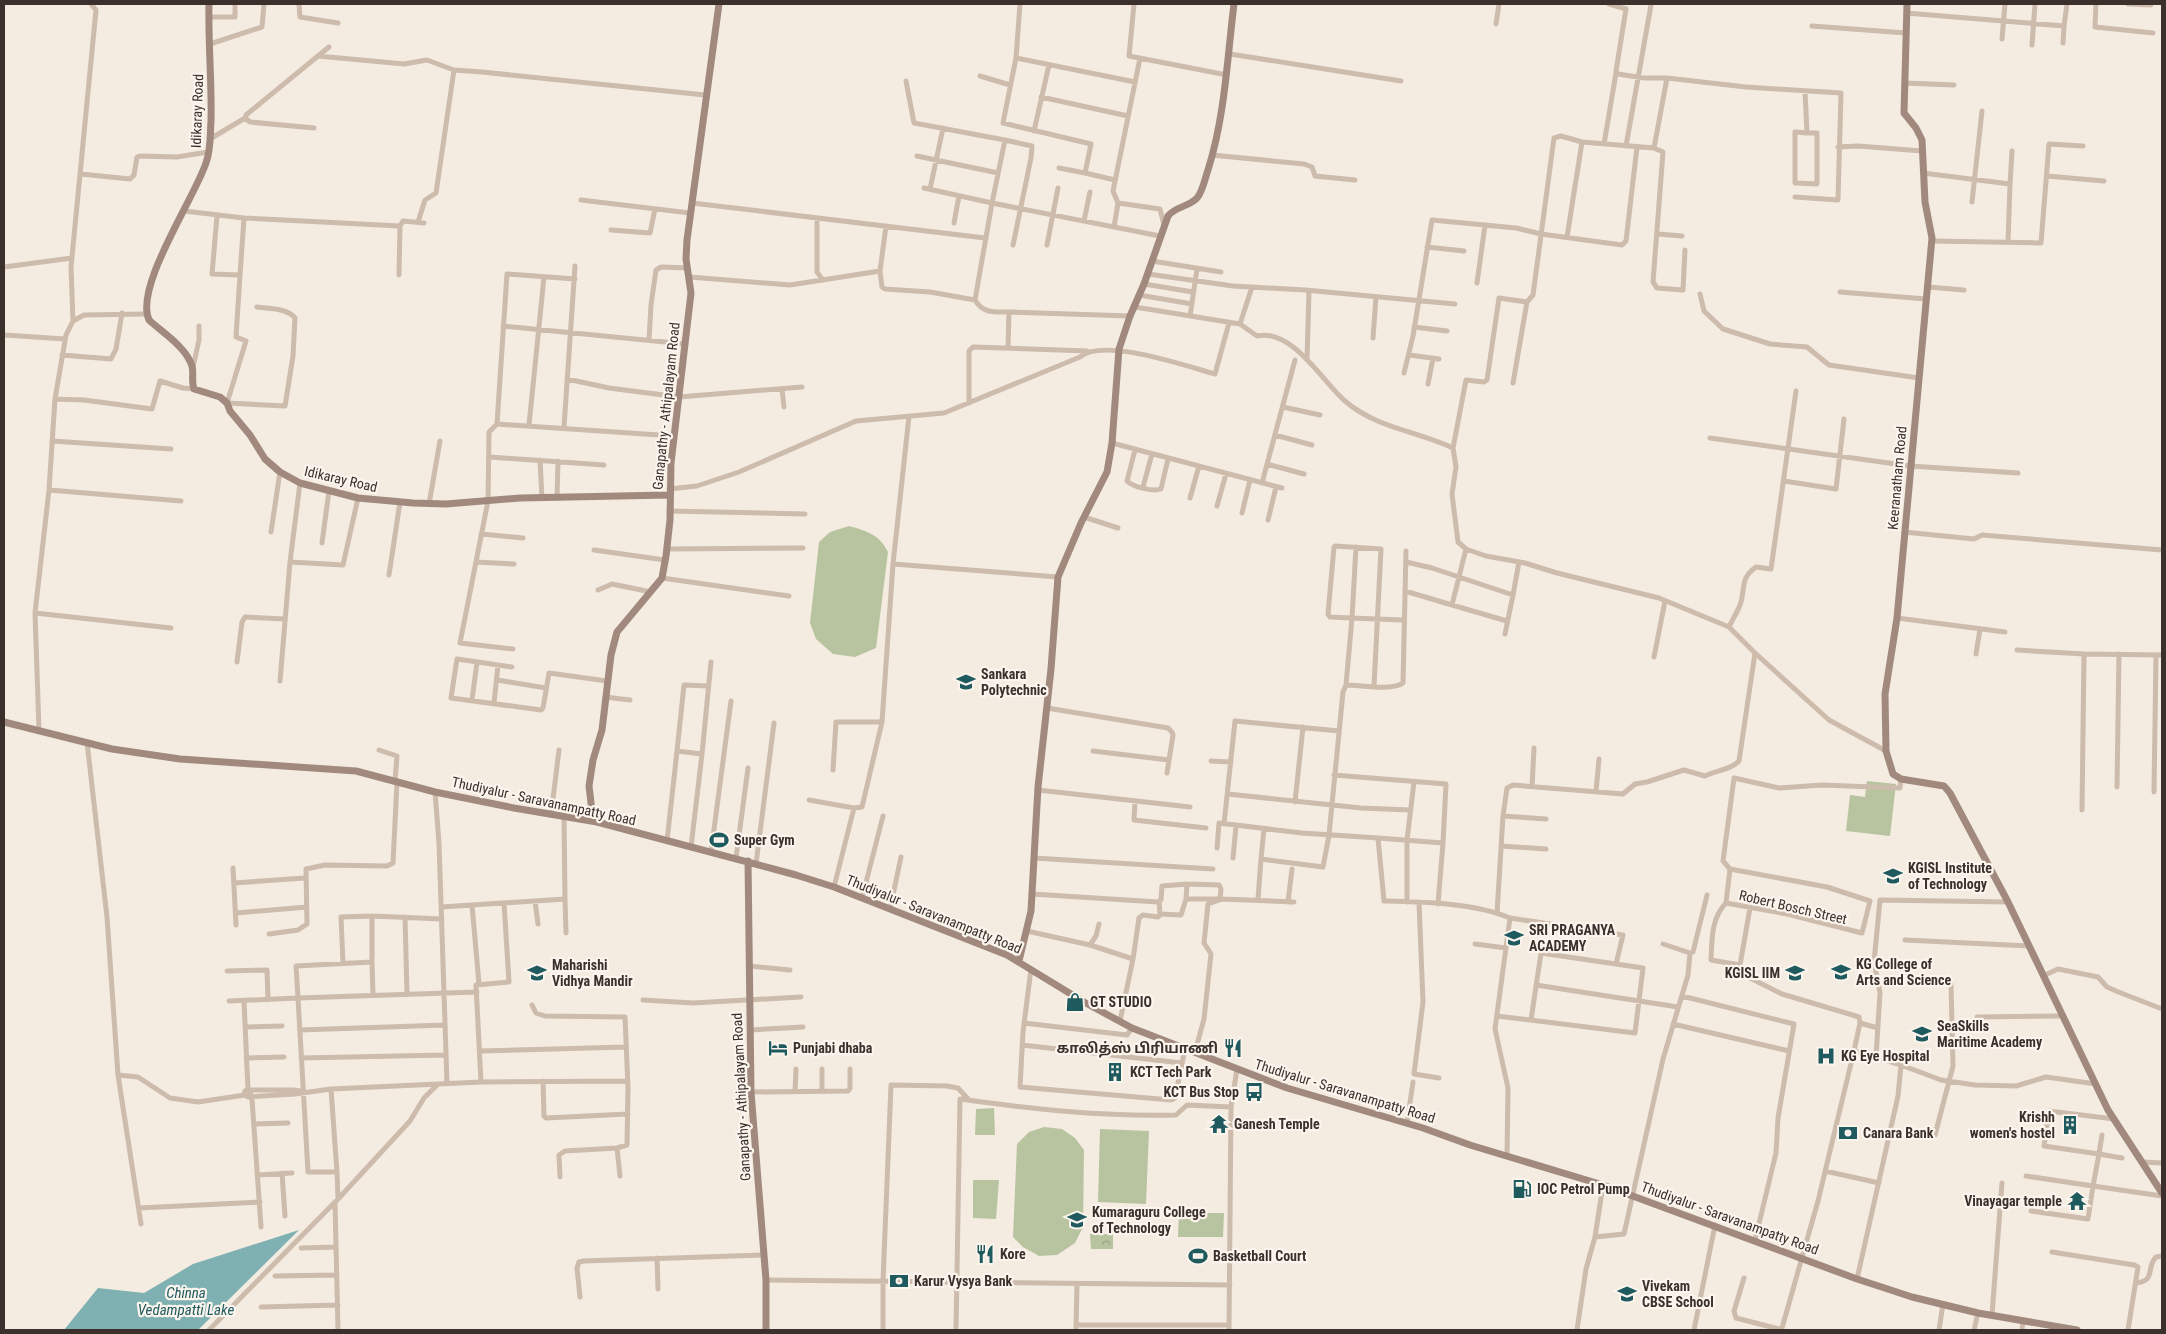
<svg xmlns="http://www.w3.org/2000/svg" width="2166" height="1334" font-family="'Roboto Condensed','Noto Sans Tamil',sans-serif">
<defs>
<pattern id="park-crowns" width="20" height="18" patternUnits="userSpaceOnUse" patternTransform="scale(1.25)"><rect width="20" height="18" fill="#b8c4a0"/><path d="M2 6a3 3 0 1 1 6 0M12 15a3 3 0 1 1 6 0" fill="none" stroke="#97a083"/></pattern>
</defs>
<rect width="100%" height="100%" fill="#f4ebe1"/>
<path fill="url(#park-crowns)" d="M1090,1234H1113V1249H1091Z"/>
<path fill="#b8c4a0" d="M849,526C867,531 880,535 888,552L876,648L855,657L833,654L816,639L810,623L819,542L830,532Z
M1867,781L1896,784L1890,836L1846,831L1850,795L1865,797Z
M994,1108L995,1135H975L976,1109Z
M1044,1127L1062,1129L1075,1138L1084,1150L1083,1227L1075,1243L1057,1255L1039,1256L1023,1247L1013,1237L1017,1144L1029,1132Z
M1100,1129L1149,1131L1146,1204L1098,1202Z
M973,1180H999L996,1219L973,1218Z
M1179,1213H1224L1223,1237H1178Z"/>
<path fill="#7fb0b2" d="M299,1230L198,1330H64L98,1288L144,1293L193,1264Z"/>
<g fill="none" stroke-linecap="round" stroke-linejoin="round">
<path stroke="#cdbbac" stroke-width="5" d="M299,4L300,17L338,23
M1020,4L1016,58L1003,123L1091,144L1085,173L1115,180
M1134,4L1129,56L1227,75
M1609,4L1626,9L1616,71L1618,74L1644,78H1667L1746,87L1841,93L1838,200L1795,197
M2096,4L2095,27L2153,33
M2128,4L2151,5
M1906,13L2064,26L2067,4
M209,17H235V4
M1496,24L1499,4
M1812,26L1906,33
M2002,39L2005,4
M2063,43L2064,26
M210,44L262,27L264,4
M2032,45L2035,4
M329,47L318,56L404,64L427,60L454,70L482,72L705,95
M1230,54L1401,81
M1016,58L1135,82
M1140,58L1113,191L1118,203L1160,209L1164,225
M980,76L1010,85
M906,81L914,123L1005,140L992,203L924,188
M1904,83L1954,85
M1805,91L1807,133L1795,132V183L1817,184V133H1807
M1041,97L1128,116
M245,118L250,122L314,128
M1034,131L1049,65
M210,139L245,118L246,115L318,56
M1005,140L1032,146L1031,158L1013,245
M1604,144L1616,73
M1626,146L1651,5
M1838,147L1858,146L1922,151
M1654,148L1667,78
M1212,155L1304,164L1312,167L1315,176L1355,180
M917,156L998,173
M1059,168L1085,173
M1923,173L2010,184L2008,242
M81,174L130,179L134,175L137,157L140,156L177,157L208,152
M2047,176L2104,181
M2010,184L2012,151
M930,189L943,128
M581,200L690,213
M1972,202L1982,111
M692,203L985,238
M184,211L244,218L400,226L403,221L424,223
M217,216L212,274L240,275L244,218
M817,218V272L823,280
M1084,221L1090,192
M418,222L425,200L436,193L454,70
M954,223L959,196
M886,226L880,271L882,287L885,289L930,292L975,300
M1114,227L1118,203
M611,230L650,233L655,209
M1658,234L1682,236
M1567,237L1582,142
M1932,241L2041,243L2049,144L2083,146
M1047,245L1058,188
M1427,247L1464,251
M1152,261L1221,272
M4,267L72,258
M1148,274L1233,286L1305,290L1455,304
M240,275L236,337L246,341L227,403L285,406L293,356L295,318C287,308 270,309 257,307
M399,275L400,226
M690,277L790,285L880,271
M1477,283L1485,225
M1144,284L1193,292
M1928,287L1964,290
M1840,292L1926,299
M1700,294L1704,311L1723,329L1770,344L1807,347L1829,365L1919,378
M1139,295L1192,304
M1135,307L1240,324L1257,336C1292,328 1322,381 1345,401C1376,428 1417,431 1453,448L1456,467L1452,494L1458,542L1466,549L1486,556L1525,563L1557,573L1659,598L1729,627L1755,653L1829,720L1886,751
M1009,312C995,312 983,314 975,300L992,203L1160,236
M1190,316L1197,269
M73,321L71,267L96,10L91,4
M1240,324L1252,287
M503,326L685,344
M1414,327L1447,331
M5,335L65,339
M1373,338L1376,297
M649,340L651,305L656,270L661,267L688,268
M1008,347L1009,312L1130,316
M62,355L111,359L116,349L122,313
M1409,355L1439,359
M1307,360L1309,291
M193,367L199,340V326
M1404,373L1413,336L1432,220L1516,228L1541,234L1622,245L1626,241L1637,147
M567,379L609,388L679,397L802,387
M1513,383L1527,302L1533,295L1554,138L1561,136L1582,142L1654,148L1663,152L1653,282L1657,288L1683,290L1685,250
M1428,384L1433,358
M782,389L784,407
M55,399L84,400L152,409L160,381L183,388L194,389
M969,403V351L973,347L1087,351
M1283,407L1320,415
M497,424L507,274L575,279
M529,425L544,277
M564,427L575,266
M1275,435L1312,445
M1710,438L1910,466L2018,473
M52,441L171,449
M1112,443L1282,488
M1453,448L1466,380L1484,382L1487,380L1499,298L1527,302
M1135,450L1127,481C1133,487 1153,492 1161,489L1168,459
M490,457L604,465
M540,460L542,498
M1267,464L1304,474
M1784,481L1836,489L1844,419
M1262,483L1295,360
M1143,487L1152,454
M669,489L697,486L739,472L856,421L944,413L1080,357C1103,337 1186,366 1215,374L1229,323
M49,490L181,501
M557,498L558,461
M1190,498L1199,466
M429,504L440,441
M1217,506L1226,474
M669,511L805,514
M1242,513L1250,480
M1084,517L1118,528
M1268,520L1276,487
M271,532L280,472
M1904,532L1974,539L1982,535L2162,550
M481,534L523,538
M322,543L329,491
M1356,547L1352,618L1330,617L1328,614L1334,547L1335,546L1381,549L1374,686
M667,549L803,548
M594,550L665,560
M290,562L343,565L358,498
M476,562L514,564
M1406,562L1432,568L1513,595L1519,562
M893,564L909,416
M389,575L400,502
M662,578L789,596
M598,590L612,584L651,592
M1405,591L1452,605L1466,549
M1452,605L1507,621
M35,613L171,628
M1897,618L2005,632
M1729,627C1732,620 1737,613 1740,605C1746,589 1739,579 1756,567L1771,569L1796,391
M1505,634L1513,595
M513,649L460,643L488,501L489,432L497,424L674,436
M2017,650L2084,654
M1976,654L1980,629
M1654,657L1665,601
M237,662L242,622L245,617L285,619
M512,667L457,659L451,698L541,710L543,708L549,673L607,681
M497,680L546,688
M280,681L290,562L300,483
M1346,685L1352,618L1402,620
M605,697L630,700
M472,700L477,662
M494,703L498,665
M1047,708L1168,728L1172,732L1173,735L1167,773
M39,730L35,613L49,490L55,399L66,335L73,321L84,315L146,314
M87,742L107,917L118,1075L141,1224
M379,750L397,756L395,781
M677,751L684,685L708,686
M1093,751L1169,760
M702,754L711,662
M1211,761L1231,762
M833,770L836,722H882
M1334,775L1446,784L1443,843
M1532,787L1534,748
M2117,787L2119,654
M1038,790L1190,807
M435,792L439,843L447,1084
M1596,792L1599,759
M2154,792L2156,655
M1228,794L1361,808L1410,810
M809,800L854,808L862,807L882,722L893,564L1058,577
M1135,801L1134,820L1206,828
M1295,802L1303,727
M2082,810L2084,654L2162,655
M551,815L559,750
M1503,816L1546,819
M564,817L565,899
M1224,824L1235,721L1339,731
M1264,829L1261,859L1323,867L1329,835L1343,692L1346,685C1361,685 1392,691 1403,683L1406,551
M667,841L677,751L702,754L691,847
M1501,846L1546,849
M1217,848L1219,823L1302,833L1378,838
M711,852L731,701
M736,858L748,768
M1034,858L1213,869
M1233,858L1236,826
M756,864L774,723
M233,868L236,925
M1730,869L1827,887L1870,901L1862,933L1787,914L1726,903Z
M1730,869L1723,861L1734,778L1779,788L1822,785L1900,788L1901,779
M234,883L305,878
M834,887L854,808
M1032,894L1158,902L1161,900L1162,886L1187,884L1219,885L1221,889L1220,899H1186L1181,915L1160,914L1159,901
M862,898L883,816
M1186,899L1187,884
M1258,899L1261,859
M535,901L538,924
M1288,902L1292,869
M1407,902V840L1414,782
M1419,902L1423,1002L1414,1074L1439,1078
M1726,903C1711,918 1712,940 1711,960L1740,965L1746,976L1782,994L1859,1017L1860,1023L1854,1051L1876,1057
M1438,904L1443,843L1378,838L1384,901C1422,902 1476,903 1510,918L1623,935L1616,964
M472,905L479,984
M441,907L565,899L566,933
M890,909L901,857
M236,913L307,907
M1497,913L1503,816L1507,788L1513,785L1623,794L1635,784L1647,782L1684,770L1705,776C1716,770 1731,770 1739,761L1755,653
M405,917L407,994
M442,919L372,916V962L296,966L298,998L477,992
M1027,931L1090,945L1133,959L1120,1021
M269,934L298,930L307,924L306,869L325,865L387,866L393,863L397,782
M1905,940L2029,946
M1475,944L1506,948
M1663,944L1690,953
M1090,945L1096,936L1099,924
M1133,959L1139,918L1143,915L1158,917L1161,914
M372,962L373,995
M343,963L341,917L372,916
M1740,965L1750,908
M749,966L790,970
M1031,969L1023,1032L1020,1087L1171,1100L1175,1098L1185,1049
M227,971L267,970L268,1000
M2043,976L2058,969L2098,977L2107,987L2116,991L2162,1009
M1536,985L1678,1007
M1682,996L1794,1024L1778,1118L1776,1153L1755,1240
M643,1000L693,1003L801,997
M229,1001L298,998L308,1172H337L331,1089L481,1082L476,985L509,982L504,903
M244,1001L248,1090
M532,1005L536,1013L545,1016L625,1017L628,1088L627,1145L617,1148L565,1151L559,1155L560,1177
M1497,1016L1635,1033L1643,968L1541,953L1531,1020
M1977,1017L2062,1016
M1024,1023L1127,1035L1132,1028
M1860,1023L1878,1028
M1673,1024L1789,1051
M245,1027L282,1026
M300,1030L445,1025
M750,1030L803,1027
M1022,1045L1182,1063
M480,1051L626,1047
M1195,1052L1204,1019L1211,954L1204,943L1208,904L1222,899L1294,902
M246,1058L284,1057
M301,1058L446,1055
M1901,1065L1941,1080L1975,1085L2016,1086L2046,1077L2096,1084
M822,1069V1091
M118,1075L138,1077L170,1098L198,1102L245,1095
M543,1081L544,1116L546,1118L628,1114
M481,1082L628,1081
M249,1090H293L301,1091
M751,1092L848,1091L850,1088V1069
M795,1092L796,1069
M251,1095L249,1090L245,1091L244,1094L248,1097L295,1094L331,1089
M249,1096L252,1099L261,1227
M2114,1119L2049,1111L2044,1146L2099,1154L2093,1186L2162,1196
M1407,1123L1413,1082
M254,1124L288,1123
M1935,1135L1953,1066L1951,984
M2102,1135L2099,1154L2122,1158
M617,1148L620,1176
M1507,1156L1508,1088L1495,1029L1510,918
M2142,1162L2162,1163
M1825,1171L1879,1183
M337,1172L338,1199
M282,1173L285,1216
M258,1175L292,1173
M2026,1176L2093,1186L2088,1219L2031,1211
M335,1203L338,1330
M139,1208L260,1202
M1595,1237L1603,1185
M301,1248L336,1247
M2052,1252L2134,1265L2138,1267L2128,1330
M657,1258L658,1289
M275,1276L337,1275
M1744,1278L1734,1311L1736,1318L1779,1329L1782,1328L1818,1201L1854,1051
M1857,1279L1898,1096L1901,1065L1876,1057L1880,993L1874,962L1880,900L2008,902
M766,1280L1230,1285
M2136,1283C2157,1280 2145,1269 2156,1257L2162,1256
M580,1297L577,1268L579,1262L584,1261L763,1255
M261,1307L338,1305
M1992,1315L2002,1183
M1076,1325H1229
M209,1330L339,1198L410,1121L424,1098L438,1084
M883,1330V1281L891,1085L947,1086L958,1088L969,1100
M956,1330L960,1099C1032,1109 1104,1117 1176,1115L1187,1105L1231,1107
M1076,1330L1077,1284
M1229,1330L1231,1107L1237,1069
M1577,1330L1586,1269L1595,1237L1624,1234L1663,1059L1688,975L1690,953L1693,952L1707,895
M1694,1330L1715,1225
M1939,1330L1943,1304
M1974,1330L1978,1313
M2022,1330L2023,1320"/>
<path stroke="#a18a7d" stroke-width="7" d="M209,4C208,43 212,82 211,121C210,135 211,150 206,163C194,199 134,287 149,320C163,333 186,347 192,366C194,373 191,381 194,389L220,397L227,403L230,411L250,435L265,459L280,472L300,483L358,498L413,503L446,504L520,498L669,495
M1907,4L1904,113L1916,128L1922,140L1925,202L1932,238L1897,618L1885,694L1886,751L1893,774L1901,779L1944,786L1950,793L2008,902L2108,1110L2162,1193
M4,722L112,749L180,759L356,771L435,792L514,808L597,822L796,875L834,887L1007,955L1084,1002L1132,1028L1287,1088L1423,1128L1470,1145L1603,1185L1857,1279L1912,1297L1978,1313L2077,1330
M597,822L592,811L589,786L593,760L602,730L611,655L617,632L662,578L666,556L670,520L671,463L691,293L686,259L687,240L719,4
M748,861L751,1092L766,1280V1330
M1019,961L1031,911L1038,787L1051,669L1058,577L1081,523L1107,472L1112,443L1119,349L1130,316L1144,284L1168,216C1176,206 1189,207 1197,198C1203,191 1205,178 1208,170C1225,116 1227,60 1234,4"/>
</g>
<defs>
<g id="university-bare" transform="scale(1.5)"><path d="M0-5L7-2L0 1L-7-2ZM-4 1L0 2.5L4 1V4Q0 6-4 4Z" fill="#1f5a5e" stroke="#fbf5ee" stroke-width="2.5" paint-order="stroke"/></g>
<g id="stadium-bare" transform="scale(1.5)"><path d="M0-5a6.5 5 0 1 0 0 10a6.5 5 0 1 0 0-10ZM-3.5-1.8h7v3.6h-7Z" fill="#1f5a5e" stroke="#fbf5ee" stroke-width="2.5" paint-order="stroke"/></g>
<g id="school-bare" transform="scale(1.5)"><path d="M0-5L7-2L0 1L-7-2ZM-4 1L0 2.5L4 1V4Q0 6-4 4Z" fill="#1f5a5e" stroke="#fbf5ee" stroke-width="2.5" paint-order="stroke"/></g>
<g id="shop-bare" transform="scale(1.5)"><path d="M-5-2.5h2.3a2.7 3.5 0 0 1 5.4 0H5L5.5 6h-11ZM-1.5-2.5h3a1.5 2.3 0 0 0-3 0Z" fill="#1f5a5e" stroke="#fbf5ee" stroke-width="2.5" paint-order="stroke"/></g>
<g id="hotel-bare" transform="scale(1.5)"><path d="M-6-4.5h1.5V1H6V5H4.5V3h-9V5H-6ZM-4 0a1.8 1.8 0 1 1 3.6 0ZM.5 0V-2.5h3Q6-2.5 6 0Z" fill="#1f5a5e" stroke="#fbf5ee" stroke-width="2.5" paint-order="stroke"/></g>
<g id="restaurant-bare" transform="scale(1.5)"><path d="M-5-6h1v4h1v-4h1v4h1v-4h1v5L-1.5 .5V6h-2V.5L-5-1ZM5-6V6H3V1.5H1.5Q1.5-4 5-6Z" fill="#1f5a5e" stroke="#fbf5ee" stroke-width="2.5" paint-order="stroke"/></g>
<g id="hospital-bare" transform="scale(1.5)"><path d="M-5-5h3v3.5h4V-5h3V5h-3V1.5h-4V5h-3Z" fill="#1f5a5e" stroke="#fbf5ee" stroke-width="2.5" paint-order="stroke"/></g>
<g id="building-bare" transform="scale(1.5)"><path d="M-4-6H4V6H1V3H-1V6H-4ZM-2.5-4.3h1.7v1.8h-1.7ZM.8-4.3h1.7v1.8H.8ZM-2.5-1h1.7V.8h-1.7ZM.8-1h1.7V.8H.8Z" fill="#1f5a5e" stroke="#fbf5ee" stroke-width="2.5" paint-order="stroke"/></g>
<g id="bus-bare" transform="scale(1.5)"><path d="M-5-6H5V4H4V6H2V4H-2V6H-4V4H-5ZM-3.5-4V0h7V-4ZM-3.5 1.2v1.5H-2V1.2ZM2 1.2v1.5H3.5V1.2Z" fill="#1f5a5e" stroke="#fbf5ee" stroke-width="2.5" paint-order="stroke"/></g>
<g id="temple-bare" transform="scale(1.5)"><path d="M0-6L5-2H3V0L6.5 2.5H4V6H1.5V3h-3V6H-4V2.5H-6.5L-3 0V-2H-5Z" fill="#1f5a5e" stroke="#fbf5ee" stroke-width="2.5" paint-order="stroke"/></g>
<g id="bank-bare" transform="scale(1.5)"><path d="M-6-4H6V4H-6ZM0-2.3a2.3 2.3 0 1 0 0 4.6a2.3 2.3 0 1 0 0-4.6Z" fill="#1f5a5e" stroke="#fbf5ee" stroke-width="2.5" paint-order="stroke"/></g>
<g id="fuel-bare" transform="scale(1.5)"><path d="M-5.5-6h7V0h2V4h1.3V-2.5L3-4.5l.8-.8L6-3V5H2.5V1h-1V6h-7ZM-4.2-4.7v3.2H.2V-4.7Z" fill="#1f5a5e" stroke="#fbf5ee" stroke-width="2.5" paint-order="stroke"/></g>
</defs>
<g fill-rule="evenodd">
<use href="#university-bare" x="966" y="682"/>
<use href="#stadium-bare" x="719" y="840"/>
<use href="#university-bare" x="1893" y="876"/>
<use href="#school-bare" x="1514" y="938"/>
<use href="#university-bare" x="1841" y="972"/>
<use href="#school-bare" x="537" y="973"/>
<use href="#university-bare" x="1795" y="973"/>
<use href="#shop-bare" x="1075" y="1002"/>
<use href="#school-bare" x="1922" y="1034"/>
<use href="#hotel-bare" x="778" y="1048"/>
<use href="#restaurant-bare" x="1233" y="1048"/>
<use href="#hospital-bare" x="1826" y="1056"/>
<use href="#building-bare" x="1115" y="1072"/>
<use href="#bus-bare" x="1254" y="1092"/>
<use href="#temple-bare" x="1219" y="1124"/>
<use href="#building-bare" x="2070" y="1125"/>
<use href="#bank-bare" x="1848" y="1133"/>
<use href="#fuel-bare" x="1522" y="1189"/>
<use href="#temple-bare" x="2077" y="1201"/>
<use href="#university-bare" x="1077" y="1220"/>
<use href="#restaurant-bare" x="985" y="1254"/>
<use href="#stadium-bare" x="1198" y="1256"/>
<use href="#bank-bare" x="899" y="1281"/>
<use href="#school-bare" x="1627" y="1294"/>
</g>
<g text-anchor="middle" stroke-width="4.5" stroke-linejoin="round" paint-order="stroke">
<g font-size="14" fill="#3b302b" stroke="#fbf5ee">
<text transform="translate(197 111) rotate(-88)" y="5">Idikaray Road</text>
<text transform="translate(666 406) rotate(-84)" y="5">Ganapathy - Athipalayam Road</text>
<text transform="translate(1897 478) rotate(-85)" y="5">Keeranatham Road</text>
<text transform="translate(341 479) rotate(13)" y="5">Idikaray Road</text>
<text transform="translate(544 801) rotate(12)" y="5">Thudiyalur - Saravanampatty Road</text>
<text transform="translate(1793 907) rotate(13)" y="5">Robert Bosch Street</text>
<text transform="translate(934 914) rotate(22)" y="5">Thudiyalur - Saravanampatty Road</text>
<text transform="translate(1345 1091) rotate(17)" y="5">Thudiyalur - Saravanampatty Road</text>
<text transform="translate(741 1097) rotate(-93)" y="5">Ganapathy - Athipalayam Road</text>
<text transform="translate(1730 1218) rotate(20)" y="5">Thudiyalur - Saravanampatty Road</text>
</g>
<g font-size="14" font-weight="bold" fill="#3b302b" stroke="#fbf5ee" text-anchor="start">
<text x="981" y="679">Sankara<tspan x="981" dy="16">Polytechnic</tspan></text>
<text x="734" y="845">Super Gym</text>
<text x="1908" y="873">KGISL Institute<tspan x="1908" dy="16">of Technology</tspan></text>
<text x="1529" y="935">SRI PRAGANYA<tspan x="1529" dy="16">ACADEMY</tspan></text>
<text x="1856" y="969">KG College of<tspan x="1856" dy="16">Arts and Science</tspan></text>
<text x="552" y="970">Maharishi<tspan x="552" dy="16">Vidhya Mandir</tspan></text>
<text x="1780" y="978" text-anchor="end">KGISL IIM</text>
<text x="1090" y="1007">GT STUDIO</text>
<text x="1937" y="1031">SeaSkills<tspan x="1937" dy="16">Maritime Academy</tspan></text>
<text x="793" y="1053">Punjabi dhaba</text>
<text x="1218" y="1053" text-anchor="end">காலித்ஸ் பிரியாணி</text>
<text x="1841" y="1061">KG Eye Hospital</text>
<text x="1130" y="1077">KCT Tech Park</text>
<text x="1239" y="1097" text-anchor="end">KCT Bus Stop</text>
<text x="2055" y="1122" text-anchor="end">Krishh<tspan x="2055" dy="16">women's hostel</tspan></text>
<text x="1234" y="1129">Ganesh Temple</text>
<text x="1863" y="1138">Canara Bank</text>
<text x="1537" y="1194">IOC Petrol Pump</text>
<text x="2062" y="1206" text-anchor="end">Vinayagar temple</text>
<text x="1092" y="1217">Kumaraguru College<tspan x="1092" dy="16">of Technology</tspan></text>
<text x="1000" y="1259">Kore</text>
<text x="1213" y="1261">Basketball Court</text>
<text x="914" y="1286">Karur Vysya Bank</text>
<text x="1642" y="1291">Vivekam<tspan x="1642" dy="16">CBSE School</tspan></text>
</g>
<g font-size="15" font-style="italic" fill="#1f5a5e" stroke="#fbf5ee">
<text x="186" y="1298">Chinna<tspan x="186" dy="17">Vedampatti Lake</tspan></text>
</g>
</g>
<rect width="2166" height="1334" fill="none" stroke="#3b302b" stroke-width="10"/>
</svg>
